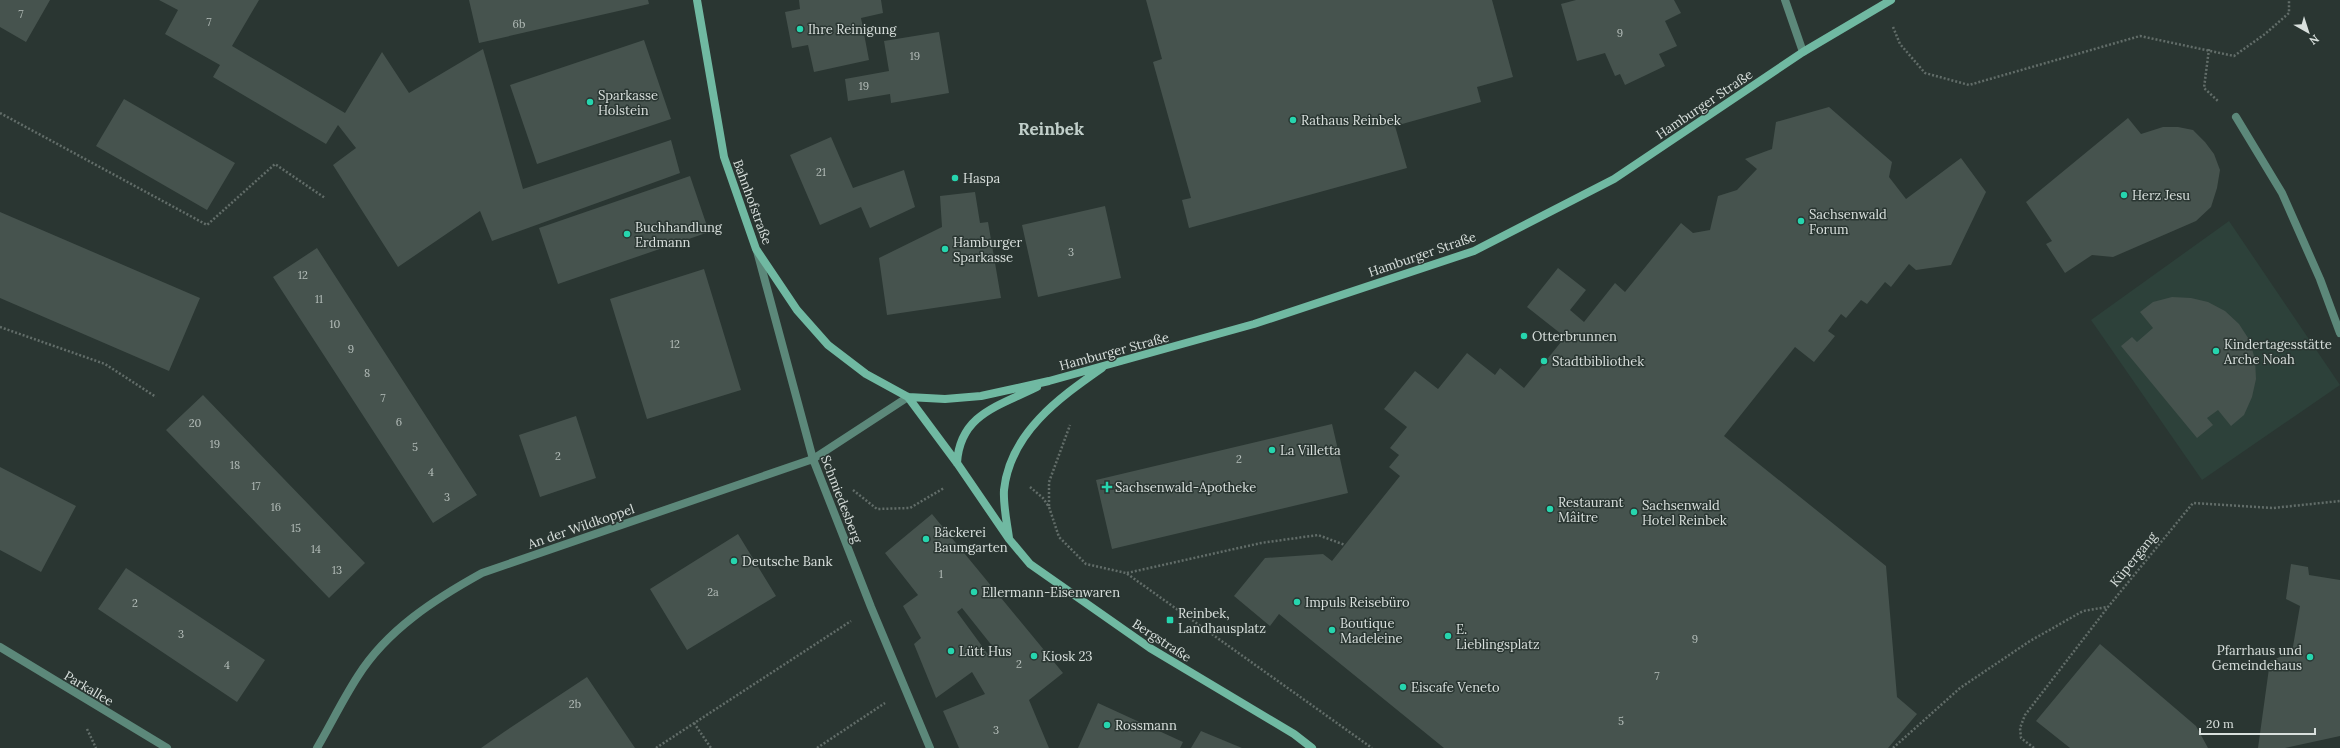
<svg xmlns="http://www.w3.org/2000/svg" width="2340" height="748" font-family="Lora,serif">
<rect width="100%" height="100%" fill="#2a3632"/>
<path fill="#2d413a" d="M2229,221L2340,385L2202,480L2091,320Z"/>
<path fill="#46534e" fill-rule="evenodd" d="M0,0H50L26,42L0,27Z
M159,0H259L232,46L345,113L382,52L409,93L483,49L523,189L671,140L680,173L492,241L480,211L398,267L333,165L356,148L338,125L326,144L213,77L220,65L165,34L178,10Z
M469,0H648L649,4L479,43Z
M799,0H881L883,13L861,18L869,60L814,72L808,45L792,48L785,12L800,9Z
M1146,0H1492L1513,77L1477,87L1481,102L1395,126L1407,168L1189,228L1182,200L1191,198L1153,62L1162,59Z
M1576,0H1674L1681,13L1665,21L1677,46L1659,54L1665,66L1625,85L1620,74L1615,76L1605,53L1577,61L1561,4Z
M939,32L949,93L891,103L890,94L848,101L845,79L889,71L884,41Z
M644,40L671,119L537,164L510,85Z
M124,99L235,163L207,210L96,146Z
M1829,107L1892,162L1889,177L1906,199L1961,158L1986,192L1951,265L1916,270L1909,264L1891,287L1885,282L1867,304L1861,300L1846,318L1841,314L1828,331L1835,336L1814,362L1795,347L1724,436L1886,566L1897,697L1917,714L1888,748H1444L1279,614L1270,626L1234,596L1265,558L1323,554L1332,561L1400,476L1389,467L1399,455L1390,448L1407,427L1384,409L1415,371L1438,389L1467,353L1495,375L1500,368L1524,388L1565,337L1527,307L1558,268L1586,290L1570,310L1584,322L1615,283L1625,292L1681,223L1693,233L1710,230L1718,196L1737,190L1757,169L1745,159L1772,149L1776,122Z
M2128,118L2141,134L2163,127H2178L2193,130L2205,142L2214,154L2220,170L2217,188L2211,207L2196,221L2113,257L2092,255L2065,273L2046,244L2052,241L2026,202Z
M831,137L853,188L904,170L915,207L870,228L861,207L820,225L790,155Z
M690,176L709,232L558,284L539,228Z
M975,192L980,223L988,222L1001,298L887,315L879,258L942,227L940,196Z
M1105,206L1121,278L1038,297L1022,225Z
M0,212L200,298L169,371L0,298Z
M317,248L477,495L433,523L273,277Z
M704,269L741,390L647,419L610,299Z
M2172,297L2191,298L2208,302L2225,311L2239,324L2250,341L2255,360L2256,379L2252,397L2244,415L2231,426L2218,410L2207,418L2213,425L2197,438L2121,346L2132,337L2137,342L2153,328L2140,312L2153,302Z
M203,395L365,563L329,598L166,430Z
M576,416L596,478L540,497L519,435Z
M1332,424L1348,493L1112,549L1096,480Z
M0,467L76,506L41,572L0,550Z
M932,514L1063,673L1029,700L1049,748H959L943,711L985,694L972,672L936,698L914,644L921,638L903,606L918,595L885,553ZM962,608L997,652L990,657L957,612Z
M738,534L776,596L687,650L650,589Z
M2291,564L2308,567L2309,575L2340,580V736L2285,748H2258L2270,661L2292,652L2300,606L2286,599Z
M126,568L265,660L237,702L98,609Z
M2100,644L2196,726L2208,748H2070L2036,721Z
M587,677L635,748H481L504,732Z
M1098,703L1183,742L1180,748H1078Z
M1201,731L1242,748H1191Z"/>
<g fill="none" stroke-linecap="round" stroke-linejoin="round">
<path stroke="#626d69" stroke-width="2.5" stroke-dasharray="2 2" stroke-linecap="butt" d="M1893,27L1900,44L1925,73L1969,85L2140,36L2234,56L2265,34L2289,13V0
M2209,49L2204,88L2218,101
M0,113L207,225L275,164L325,198
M0,327L105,364L156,397
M1030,487L1043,498L1049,507L1059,537L1086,564L1126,573L1372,748
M853,490L877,509L910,508L944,488
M1049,506V482L1070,425
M1127,573L1261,543L1318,535L1345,545
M694,723L711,748
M87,729L96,748
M656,748L851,621
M817,748L885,703
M1893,748L1960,688L2030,641L2083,611L2107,607
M2034,748L2021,738L2020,728L2025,715L2108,607L2193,503L2273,508L2340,501"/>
<path stroke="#5c887a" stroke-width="8" d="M1785,0L1803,52
M2236,117L2282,193L2320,279L2340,333
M757,251L813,459L871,607L930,748
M0,647L167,748
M317,748C331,724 343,699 358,676C387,630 435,599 482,573L813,459L908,397"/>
<path stroke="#70b9a2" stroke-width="8" d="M697,0L724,157L756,249L797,310L828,345L866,374L908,397L957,463L1009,539L1030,564L1150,648L1294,734L1312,748
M908,397L945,399L981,396L1049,381L1254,324L1474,251L1614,179L1803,52L1891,0
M957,463C960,414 999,406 1037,387
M1009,538C1007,523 1003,505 1004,490C1010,433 1059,398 1102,368"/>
</g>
<g fill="#26d5ae" stroke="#2a3632" stroke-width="1.5">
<circle cx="800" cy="29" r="4"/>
<circle cx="590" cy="102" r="4"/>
<circle cx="1293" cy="120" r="4"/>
<circle cx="955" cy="178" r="4"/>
<circle cx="2124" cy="195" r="4"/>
<circle cx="1801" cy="221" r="4"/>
<circle cx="627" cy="234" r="4"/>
<circle cx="945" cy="249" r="4"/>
<circle cx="1524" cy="336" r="4"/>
<circle cx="2216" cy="351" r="4"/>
<circle cx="1544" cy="361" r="4"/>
<circle cx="1272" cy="450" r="4"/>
<path d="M1105 481h4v4h4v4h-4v4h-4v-4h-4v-4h4z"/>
<circle cx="1550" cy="509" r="4"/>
<circle cx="1634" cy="512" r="4"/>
<circle cx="926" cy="539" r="4"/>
<circle cx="734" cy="561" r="4"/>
<circle cx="974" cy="592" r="4"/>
<circle cx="1297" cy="602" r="4"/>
<rect x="1166" y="616" width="8" height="8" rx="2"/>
<circle cx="1332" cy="630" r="4"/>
<circle cx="1448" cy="636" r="4"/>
<circle cx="951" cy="651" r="4"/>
<circle cx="1034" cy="656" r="4"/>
<circle cx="2310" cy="657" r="4"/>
<circle cx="1403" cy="687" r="4"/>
<circle cx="1107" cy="725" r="4"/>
</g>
<g text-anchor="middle" stroke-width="3" stroke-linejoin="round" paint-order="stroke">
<g font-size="11" fill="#b4bdb9">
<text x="21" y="18">7</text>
<text x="209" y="26">7</text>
<text x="519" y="28">6b</text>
<text x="1620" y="37">9</text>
<text x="915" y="60">19</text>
<text x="864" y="90">19</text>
<text x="821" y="176">21</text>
<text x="1071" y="256">3</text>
<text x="303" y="279">12</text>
<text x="319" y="303">11</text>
<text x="335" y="328">10</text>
<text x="675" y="348">12</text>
<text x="351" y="353">9</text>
<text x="367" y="377">8</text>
<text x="383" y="402">7</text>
<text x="399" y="426">6</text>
<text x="195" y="427">20</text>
<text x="215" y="448">19</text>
<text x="415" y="451">5</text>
<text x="558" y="460">2</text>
<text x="1239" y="463">2</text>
<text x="235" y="469">18</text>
<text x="431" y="476">4</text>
<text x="256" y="490">17</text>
<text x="447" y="501">3</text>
<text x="276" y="511">16</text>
<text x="296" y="532">15</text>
<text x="316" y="553">14</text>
<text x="337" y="574">13</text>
<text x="941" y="578">1</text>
<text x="713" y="596">2a</text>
<text x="135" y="607">2</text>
<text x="181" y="638">3</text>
<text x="1695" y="643">9</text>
<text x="1019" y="668">2</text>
<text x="227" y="669">4</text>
<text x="1657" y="680">7</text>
<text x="575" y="708">2b</text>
<text x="1621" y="725">5</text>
<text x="996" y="734">3</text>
</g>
<g font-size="13" fill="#d9e0dd" stroke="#2a3632" text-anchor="start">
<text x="808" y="34">Ihre Reinigung</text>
<text x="598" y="100">Sparkasse<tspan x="598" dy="15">Holstein</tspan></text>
<text x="1301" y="125">Rathaus Reinbek</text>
<text x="963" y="183">Haspa</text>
<text x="2132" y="200">Herz Jesu</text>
<text x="1809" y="219">Sachsenwald<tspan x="1809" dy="15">Forum</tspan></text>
<text x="635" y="232">Buchhandlung<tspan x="635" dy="15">Erdmann</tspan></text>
<text x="953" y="247">Hamburger<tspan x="953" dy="15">Sparkasse</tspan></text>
<text x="1532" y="341">Otterbrunnen</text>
<text x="2224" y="349">Kindertagesstätte<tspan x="2224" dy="15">Arche Noah</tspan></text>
<text x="1552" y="366">Stadtbibliothek</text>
<text x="1280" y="455">La Villetta</text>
<text x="1115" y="492">Sachsenwald-Apotheke</text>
<text x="1558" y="507">Restaurant<tspan x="1558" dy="15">Mâitre</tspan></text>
<text x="1642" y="510">Sachsenwald<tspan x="1642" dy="15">Hotel Reinbek</tspan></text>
<text x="934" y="537">Bäckerei<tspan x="934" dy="15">Baumgarten</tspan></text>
<text x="742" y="566">Deutsche Bank</text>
<text x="982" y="597">Ellermann-Eisenwaren</text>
<text x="1305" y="607">Impuls Reisebüro</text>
<text x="1178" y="618">Reinbek,<tspan x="1178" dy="15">Landhausplatz</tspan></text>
<text x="1340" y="628">Boutique<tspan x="1340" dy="15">Madeleine</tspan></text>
<text x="1456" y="634">E.<tspan x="1456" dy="15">Lieblingsplatz</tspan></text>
<text x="2302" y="655" text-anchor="end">Pfarrhaus und<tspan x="2302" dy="15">Gemeindehaus</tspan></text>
<text x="959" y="656">Lütt Hus</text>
<text x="1042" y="661">Kiosk 23</text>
<text x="1411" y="692">Eiscafe Veneto</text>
<text x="1115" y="730">Rossmann</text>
</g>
<g font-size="13" fill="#d9e0dd" stroke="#2a3632">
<text transform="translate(1704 104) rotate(-34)" y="5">Hamburger Straße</text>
<text transform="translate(753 202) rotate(70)" y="5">Bahnhofstraße</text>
<text transform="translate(1422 254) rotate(-19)" y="5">Hamburger Straße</text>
<text transform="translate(1114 351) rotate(-15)" y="5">Hamburger Straße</text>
<text transform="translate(842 499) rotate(69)" y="5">Schmiedesberg</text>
<text transform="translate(581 526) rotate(-19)" y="5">An der Wildkoppel</text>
<text transform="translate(2133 559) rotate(-51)" y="5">Küpergang</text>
<text transform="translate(1162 640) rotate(33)" y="5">Bergstraße</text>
<text transform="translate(89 688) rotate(31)" y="5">Parkallee</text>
</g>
<g font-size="17" font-weight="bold" fill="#c1cfca" stroke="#2a3632">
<text x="1051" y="135">Reinbek</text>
</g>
</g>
<g transform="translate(2308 32) rotate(141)" stroke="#2a3632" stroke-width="3" paint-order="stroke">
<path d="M0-3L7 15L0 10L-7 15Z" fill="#d9e0dd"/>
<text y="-6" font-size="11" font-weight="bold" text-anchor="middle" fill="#d9e0dd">N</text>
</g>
<path d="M2200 728v6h115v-6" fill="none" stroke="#d9e0dd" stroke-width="2"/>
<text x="2206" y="728" font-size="12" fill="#d9e0dd" stroke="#2a3632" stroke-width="3" paint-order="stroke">20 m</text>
</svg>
